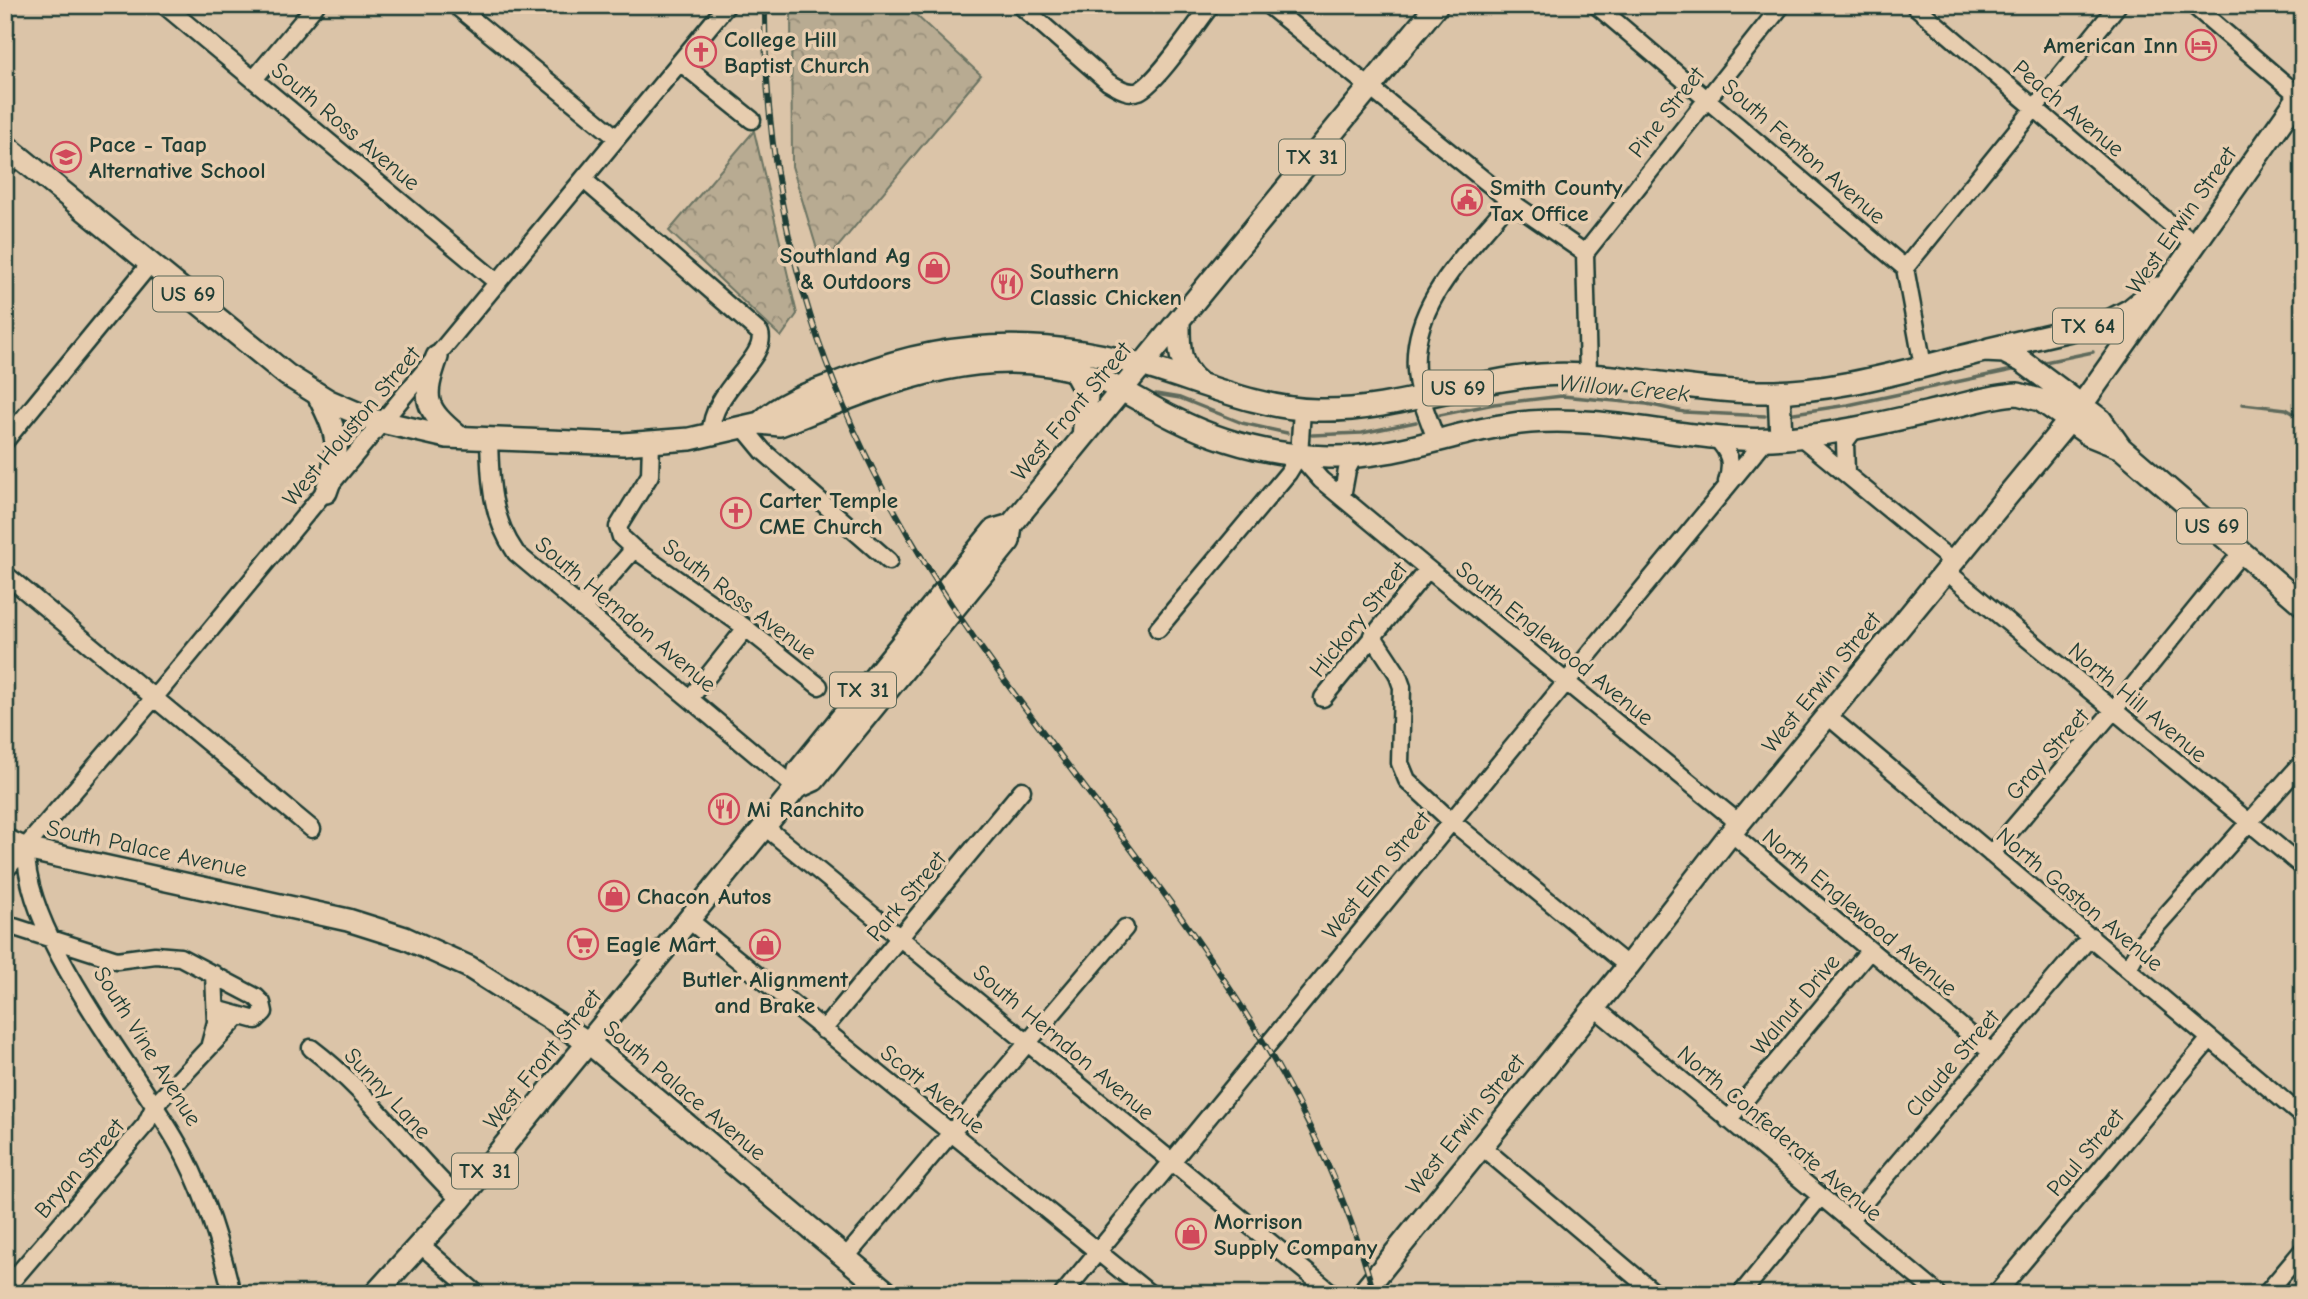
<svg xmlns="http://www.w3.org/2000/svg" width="2308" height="1299" font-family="'Comic Neue',sans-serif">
<defs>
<pattern id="forest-crowns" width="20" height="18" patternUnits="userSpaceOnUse" patternTransform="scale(1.75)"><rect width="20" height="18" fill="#b8ab92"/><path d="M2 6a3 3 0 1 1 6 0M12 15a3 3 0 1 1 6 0" fill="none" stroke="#958c78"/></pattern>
</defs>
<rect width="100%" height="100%" fill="#dbc4a8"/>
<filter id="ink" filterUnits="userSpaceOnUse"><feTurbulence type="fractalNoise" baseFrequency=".0143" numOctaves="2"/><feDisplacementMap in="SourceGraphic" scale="14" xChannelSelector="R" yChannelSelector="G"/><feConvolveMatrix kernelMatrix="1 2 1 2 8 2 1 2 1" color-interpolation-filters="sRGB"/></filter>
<g filter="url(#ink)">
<path fill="url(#forest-crowns)" stroke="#6c7463" stroke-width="2" d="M791,5H905L981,75L822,266L792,166Z
M754,131L797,314L781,337L669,231Z"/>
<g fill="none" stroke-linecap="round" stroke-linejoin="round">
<path stroke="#5f6b5b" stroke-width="3.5" d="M2040,363L2093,352
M1156,394L1180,398L1242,423L1287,433
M2243,404L2286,409L2303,419
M1794,413L1848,405L2017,369
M1440,415L1494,404L1562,396L1647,404L1684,412L1765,416
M1312,435L1362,433L1416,422"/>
<g stroke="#1f3d34" stroke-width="21">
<path id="minor" d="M164,5L498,283
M455,5L617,138
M1020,5L1108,82C1117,87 1128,95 1139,91C1158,82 1196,24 1211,5
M1268,5L1510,201L1585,253
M1596,5L1905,268L1923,366
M1914,5L2195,245
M2193,5L2299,96
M680,62L752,120
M254,79L316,5
M5,169L17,155
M583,179L760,333C768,359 709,391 711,435
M1905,268L2118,5
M1588,374L1585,253L1782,5
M744,428L763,451L889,561
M1801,437L1953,562
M1716,438C1730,452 1733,463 1727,482
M489,439C490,482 491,517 516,553L796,788
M5,441L150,264
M1437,442C1429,419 1417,394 1416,370C1411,301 1470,251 1510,201
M1299,455L1321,480L1428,569L1739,823
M1846,473L1845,442L1855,428
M1342,497L1347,470L1354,456
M634,549L746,628L819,686
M1946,571L2303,867
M5,574L312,829
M582,609L634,549L621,537L618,527L650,475L651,443
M1158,629L1288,473L1299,455L1302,410
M1372,635L1397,673L1402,687L1400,763L1407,780L1450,820L1628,966
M691,697L746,628
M1323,698L1428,569
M1828,716L2303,1117
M764,826L1333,1294
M1731,833L1991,1052
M26,849C24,936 134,1066 178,1144C204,1189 220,1243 232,1294
M1991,854L2113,711L2242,552
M5,871L154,698L727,5
M689,920L1150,1294
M5,924L117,960L155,955L180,957L256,997L262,1003L264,1012L256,1020L216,1009
M2128,968L2143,941L2303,762
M1594,1007L1938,1294
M823,1030L1022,790
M210,1044L216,1022L214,974
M311,1048C368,1091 409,1151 460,1200
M1728,1120L1870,950
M1481,1146L1656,1294
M1849,1220L2091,936
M421,1245L477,1294
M845,1258L1125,928
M5,1289L146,1124L155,1105L238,1017
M1063,1294L1766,439
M1741,1294L1820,1197
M1996,1294L2209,1040
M2266,1294L2303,1250"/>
</g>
<g stroke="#1f3d34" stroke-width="26">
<path id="major" d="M5,145L287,375L329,401L373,420L447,437L623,444L690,439L760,423L780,425C877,387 984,338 1089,375C1119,386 1146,405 1175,419C1223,443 1275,456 1329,457C1398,459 1462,428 1530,422C1612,415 1691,443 1772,439C1830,436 1886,422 1943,409C1967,404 1993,395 2018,394L2040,400L2089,435L2121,448
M1179,322C1179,346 1178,366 1198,382
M1989,349L2109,321L2130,310L2157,288
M437,357C422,400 424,408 459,437
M1074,371L1087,395L1083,437
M1779,392L1781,438
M318,395C339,436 342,448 326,492
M760,423C785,398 823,389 855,376C954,337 1057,338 1158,370C1209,386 1263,409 1317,410C1394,412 1465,381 1541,375C1613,370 1683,391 1755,392C1832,394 1910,369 1984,351L2004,352L2022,361L2101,420L2121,448L2303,605
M796,788L799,770L994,530L1011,525
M5,840L26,849L348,920L405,938L469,967L589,1043L889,1294
M375,1294L460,1200L796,788L814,780L1009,541L1011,525L1437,5
M1362,1294L1628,966L1731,833L2081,406L2303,91"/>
</g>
<use href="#minor" stroke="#e7cdaf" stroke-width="16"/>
<use href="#major" stroke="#e7cdaf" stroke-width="21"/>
<g stroke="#1f3d34" stroke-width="6">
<path id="rail" d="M765,5C763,245 838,443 974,638C1121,847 1306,1041 1374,1294"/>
</g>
<use href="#rail" stroke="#e7cdaf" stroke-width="3.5" stroke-dasharray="10" stroke-linecap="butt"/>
</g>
</g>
<defs>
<g id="hotel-ring" transform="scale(1.575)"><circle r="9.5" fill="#e7cdaf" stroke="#d1495b" stroke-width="1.5"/><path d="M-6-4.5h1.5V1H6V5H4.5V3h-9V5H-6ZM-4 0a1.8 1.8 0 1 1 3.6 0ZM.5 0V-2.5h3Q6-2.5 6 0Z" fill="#d1495b"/></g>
<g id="church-ring" transform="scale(1.575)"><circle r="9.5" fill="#e7cdaf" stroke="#d1495b" stroke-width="1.5"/><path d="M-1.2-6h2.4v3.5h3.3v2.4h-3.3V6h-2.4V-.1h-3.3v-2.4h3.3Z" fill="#d1495b"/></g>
<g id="school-ring" transform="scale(1.575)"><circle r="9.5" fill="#e7cdaf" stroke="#d1495b" stroke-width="1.5"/><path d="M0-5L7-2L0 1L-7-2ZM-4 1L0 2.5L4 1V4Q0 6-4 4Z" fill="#d1495b"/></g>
<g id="civic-ring" transform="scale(1.575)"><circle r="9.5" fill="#e7cdaf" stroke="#d1495b" stroke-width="1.5"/><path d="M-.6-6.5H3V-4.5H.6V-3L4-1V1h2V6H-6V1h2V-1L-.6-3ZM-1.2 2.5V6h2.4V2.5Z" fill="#d1495b"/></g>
<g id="shop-ring" transform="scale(1.575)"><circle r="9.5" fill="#e7cdaf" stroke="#d1495b" stroke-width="1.5"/><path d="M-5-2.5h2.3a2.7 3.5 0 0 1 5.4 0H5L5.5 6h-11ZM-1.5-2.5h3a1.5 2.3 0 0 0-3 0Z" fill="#d1495b"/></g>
<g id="restaurant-ring" transform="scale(1.575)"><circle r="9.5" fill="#e7cdaf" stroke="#d1495b" stroke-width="1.5"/><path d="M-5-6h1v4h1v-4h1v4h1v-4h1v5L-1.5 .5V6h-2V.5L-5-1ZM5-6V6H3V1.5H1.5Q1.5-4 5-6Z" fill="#d1495b"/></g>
<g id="supermarket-ring" transform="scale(1.575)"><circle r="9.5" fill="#e7cdaf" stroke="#d1495b" stroke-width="1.5"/><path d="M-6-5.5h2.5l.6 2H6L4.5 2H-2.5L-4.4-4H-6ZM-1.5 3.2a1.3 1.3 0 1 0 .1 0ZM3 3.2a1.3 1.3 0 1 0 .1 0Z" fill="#d1495b"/></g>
</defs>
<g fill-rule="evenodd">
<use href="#hotel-ring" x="2201" y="45"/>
<use href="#church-ring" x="701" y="52"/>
<use href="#school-ring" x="66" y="157"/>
<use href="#civic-ring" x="1467" y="200"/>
<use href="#shop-ring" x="934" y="268"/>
<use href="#restaurant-ring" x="1007" y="284"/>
<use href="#church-ring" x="736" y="513"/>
<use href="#restaurant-ring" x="724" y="809"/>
<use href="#shop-ring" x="614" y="896"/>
<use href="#supermarket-ring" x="583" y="944"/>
<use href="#shop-ring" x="765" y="945"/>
<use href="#shop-ring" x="1191" y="1234"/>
</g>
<g text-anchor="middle" stroke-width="7" stroke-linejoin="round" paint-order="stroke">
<g fill="#e7cdaf" stroke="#5b6859" stroke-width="2">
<rect x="1279" y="139.5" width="66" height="35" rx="5"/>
<rect x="153" y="276.5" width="70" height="35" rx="5"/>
<rect x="2053" y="308.5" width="70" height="35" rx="5"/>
<rect x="1423" y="370.5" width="70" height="35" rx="5"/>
<rect x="2177" y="508.5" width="70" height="35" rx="5"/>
<rect x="830" y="672.5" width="66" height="35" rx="5"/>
<rect x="452" y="1153.5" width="66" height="35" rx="5"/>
</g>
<g font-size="21" font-weight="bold" fill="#1f3d34">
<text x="1312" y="164">TX 31</text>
<text x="188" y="301">US 69</text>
<text x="2088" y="333">TX 64</text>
<text x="1458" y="395">US 69</text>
<text x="2212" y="533">US 69</text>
<text x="863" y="697">TX 31</text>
<text x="485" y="1178">TX 31</text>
</g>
<g font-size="23" font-weight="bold" fill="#1f3d34" stroke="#e7cdaf" text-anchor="start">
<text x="724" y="47">College Hill<tspan x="724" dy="26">Baptist Church</tspan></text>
<text x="2178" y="53" text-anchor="end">American Inn</text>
<text x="89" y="152">Pace - Taap<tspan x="89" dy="26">Alternative School</tspan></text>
<text x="1490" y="195">Smith County<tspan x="1490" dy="26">Tax Office</tspan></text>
<text x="911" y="263" text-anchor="end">Southland Ag<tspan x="911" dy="26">&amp; Outdoors</tspan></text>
<text x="1030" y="279">Southern<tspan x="1030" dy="26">Classic Chicken</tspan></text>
<text x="759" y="508">Carter Temple<tspan x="759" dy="26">CME Church</tspan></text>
<text x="747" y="817">Mi Ranchito</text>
<text x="637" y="904">Chacon Autos</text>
<text x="606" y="952">Eagle Mart</text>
<text x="765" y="987" text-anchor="middle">Butler Alignment<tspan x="765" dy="26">and Brake</tspan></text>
<text x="1214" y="1229">Morrison<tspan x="1214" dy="26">Supply Company</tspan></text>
</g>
<g font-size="23" fill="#1f3d34" stroke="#e7cdaf">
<text transform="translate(2069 108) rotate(40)" y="8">Peach Avenue</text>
<text transform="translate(1666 112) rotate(-52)" y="8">Pine Street</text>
<text transform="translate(346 126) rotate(40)" y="8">South Ross Avenue</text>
<text transform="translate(1804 151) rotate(41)" y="8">South Fenton Avenue</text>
<text transform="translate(2181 220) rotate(-55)" y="8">West Erwin Street</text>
<text transform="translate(1071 411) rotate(-50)" y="8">West Front Street</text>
<text transform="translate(351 426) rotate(-50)" y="8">West Houston Street</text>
<text transform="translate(740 599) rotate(37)" y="8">South Ross Avenue</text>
<text transform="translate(626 614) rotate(40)" y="8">South Herndon Avenue</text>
<text transform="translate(1358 619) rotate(-51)" y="8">Hickory Street</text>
<text transform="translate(1555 643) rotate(39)" y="8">South Englewood Avenue</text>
<text transform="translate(1821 682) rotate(-51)" y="8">West Erwin Street</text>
<text transform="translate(2138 702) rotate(40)" y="8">North Hill Avenue</text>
<text transform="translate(2047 754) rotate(-49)" y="8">Gray Street</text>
<text transform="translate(147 848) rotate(12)" y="8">South Palace Avenue</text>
<text transform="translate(1376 875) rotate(-51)" y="8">West Elm Street</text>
<text transform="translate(906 896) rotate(-50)" y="8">Park Street</text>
<text transform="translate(2080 899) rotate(40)" y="8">North Gaston Avenue</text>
<text transform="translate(1860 912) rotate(40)" y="8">North Englewood Avenue</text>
<text transform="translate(1795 1004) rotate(-50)" y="8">Walnut Drive</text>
<text transform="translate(1064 1042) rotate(40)" y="8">South Herndon Avenue</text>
<text transform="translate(148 1046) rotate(58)" y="8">South Vine Avenue</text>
<text transform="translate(542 1059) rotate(-51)" y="8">West Front Street</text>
<text transform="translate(1952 1063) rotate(-50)" y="8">Claude Street</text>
<text transform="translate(933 1089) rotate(39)" y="8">Scott Avenue</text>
<text transform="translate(685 1090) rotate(40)" y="8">South Palace Avenue</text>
<text transform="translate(388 1093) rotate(47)" y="8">Sunny Lane</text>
<text transform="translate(1465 1124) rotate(-51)" y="8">West Erwin Street</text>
<text transform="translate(1780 1133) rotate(40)" y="8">North Confederate Avenue</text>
<text transform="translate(2085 1152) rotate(-50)" y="8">Paul Street</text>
<text transform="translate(79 1168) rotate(-49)" y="8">Bryan Street</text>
</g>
<g font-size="24" font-style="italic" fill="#2a453a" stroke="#e7cdaf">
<text transform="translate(1624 388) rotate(5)" y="8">Willow Creek</text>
</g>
</g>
<rect width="2308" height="1299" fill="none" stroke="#e7cdaf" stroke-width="28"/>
<rect x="14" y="14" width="2280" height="1271" fill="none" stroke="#1f3d34" stroke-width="2.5" filter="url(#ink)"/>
</svg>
